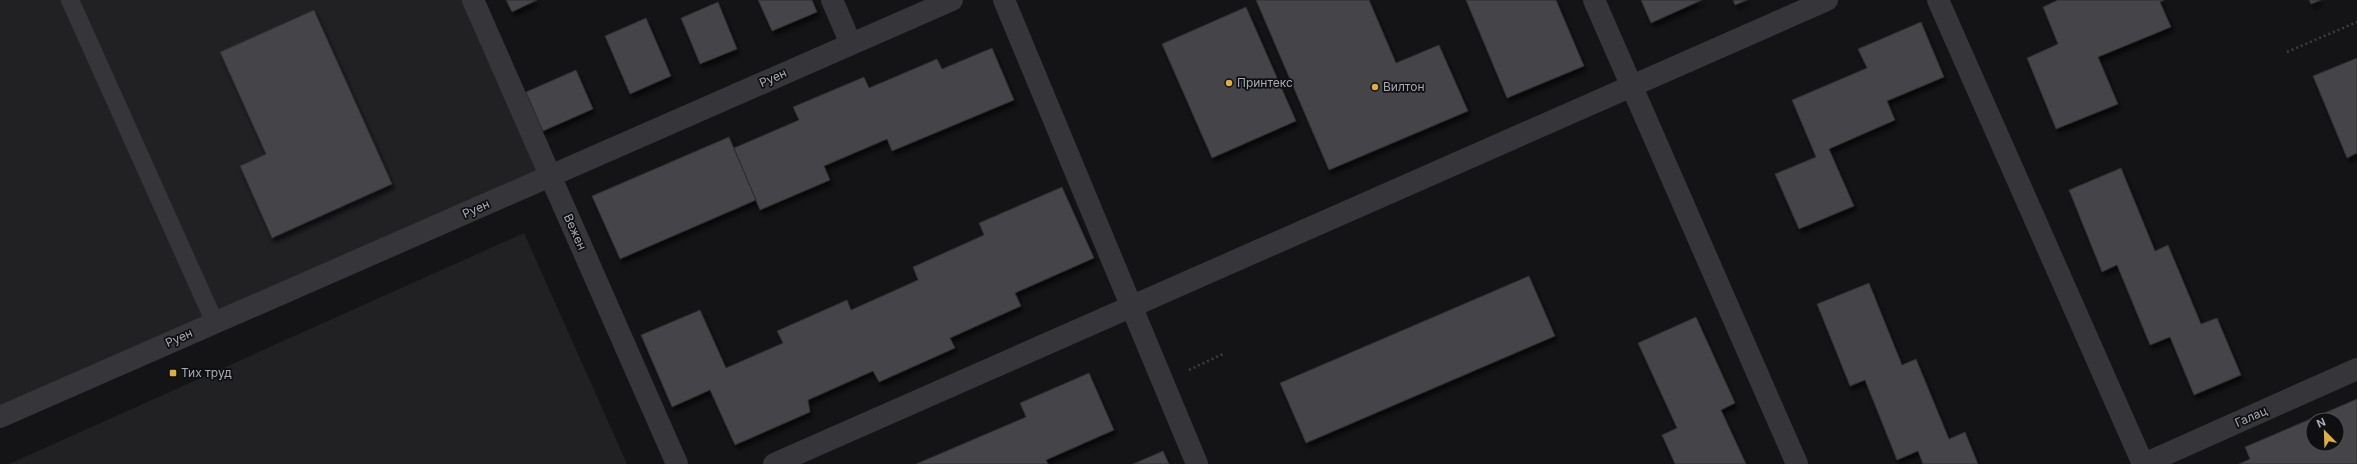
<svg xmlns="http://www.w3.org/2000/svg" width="2357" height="464" font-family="Inter,sans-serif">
<defs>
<filter id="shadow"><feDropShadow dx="2.5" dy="4.5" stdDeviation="2" flood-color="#0009"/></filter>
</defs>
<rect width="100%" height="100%" fill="#141416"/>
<path fill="#212023" d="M0,0H473L551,176L0,417Z
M524,233L627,464H9Z"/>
<path fill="#444448" stroke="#2f2f32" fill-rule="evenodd" filter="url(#shadow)" d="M506,0H537L512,12Z
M758,0H812L817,12L772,31Z
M1256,0H1369L1396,63L1439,45L1468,111L1329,170Z
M1466,0H1556L1584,66L1507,98Z
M1641,0H1702L1651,23Z
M1733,0H1747L1735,5Z
M2058,0H2164L2160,2L2171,27L2098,57L2118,104L2056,129L2027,58L2058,44L2043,7Z
M2309,0H2321L2311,4Z
M718,2L737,49L700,64L681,18Z
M1246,7L1296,121L1212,158L1162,44Z
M314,10L392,184L272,238L240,166L266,154L220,52Z
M646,18L671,76L630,94L605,36Z
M1921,22L1944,77L1887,101L1895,120L1829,149L1854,206L1799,229L1775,174L1816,157L1792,100L1867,68L1858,49Z
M992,48L1014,100L892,151L887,139L824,166L830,180L760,210L734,148L799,120L793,107L864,77L869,88L937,59L942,69Z
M2357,58V153L2347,158L2313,76Z
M576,70L593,109L543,131L526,92Z
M729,137L756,200L620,259L592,196Z
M2121,168L2155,251L2168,245L2201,324L2217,318L2241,375L2194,395L2170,337L2150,345L2117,265L2102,272L2069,190Z
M1062,187L1094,258L1015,293L1021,306L950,338L955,348L879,382L873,371L808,400L810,412L735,445L710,390L672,407L641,335L700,310L726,368L783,343L777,331L847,300L851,310L918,280L913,267L984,235L979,223Z
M1529,276L1555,336L1306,443L1280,383Z
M1869,283L1902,365L1916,359L1949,439L1965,432L1978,464H1923L1918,451L1897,460L1865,380L1850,386L1817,304Z
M1696,317L1735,403L1721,410L1746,464H1675L1662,435L1677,428L1638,343Z
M1089,373L1114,430L1046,460L1048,464H916L1026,417L1020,403Z
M2357,399V464H2239L2250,459L2245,447ZM2313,420H2337V444H2313Z
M1163,451L1169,464H1133Z"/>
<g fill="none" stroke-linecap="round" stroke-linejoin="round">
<path stroke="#3c3d41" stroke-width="2.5" stroke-dasharray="2 3" stroke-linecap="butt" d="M2287,52L2357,22
M1189,370L1223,354"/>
<path stroke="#36363a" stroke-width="18" d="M70,0L215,323"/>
<path stroke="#36363a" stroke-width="22" d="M473,0L677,464
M832,0L851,44
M1004,0L1197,464
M1594,0L1797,464
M1938,0L2143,464
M0,417L952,0
M774,464L1827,0
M2144,464L2357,369"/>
</g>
<g fill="#dbae47" stroke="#0f0f11" stroke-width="1.5">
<circle cx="1229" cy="83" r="4"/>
<circle cx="1375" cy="87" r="4"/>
<rect x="169" y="369" width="8" height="8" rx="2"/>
</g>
<g text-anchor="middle" stroke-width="3.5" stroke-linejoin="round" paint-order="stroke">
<g font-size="12" fill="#a8abb4" stroke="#0f0f11">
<text transform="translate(773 78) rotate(-24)" y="4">Руен</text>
<text transform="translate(476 209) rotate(-24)" y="4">Руен</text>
<text transform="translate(575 232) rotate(66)" y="4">Вежен</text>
<text transform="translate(179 338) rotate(-24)" y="4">Руен</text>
<text transform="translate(2251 417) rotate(-24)" y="4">Галац</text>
</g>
<g font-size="12" fill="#a8abb4" stroke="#0f0f11" text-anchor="start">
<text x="1237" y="87">Принтекс</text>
<text x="1383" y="91">Вилтон</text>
<text x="181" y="377">Тих труд</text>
</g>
</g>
<g transform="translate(2325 432) rotate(337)"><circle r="19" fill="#0f0f11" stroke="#4c4d52"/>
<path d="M0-3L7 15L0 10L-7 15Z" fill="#dbae47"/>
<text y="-6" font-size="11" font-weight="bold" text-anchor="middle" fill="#a8abb4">N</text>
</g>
</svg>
